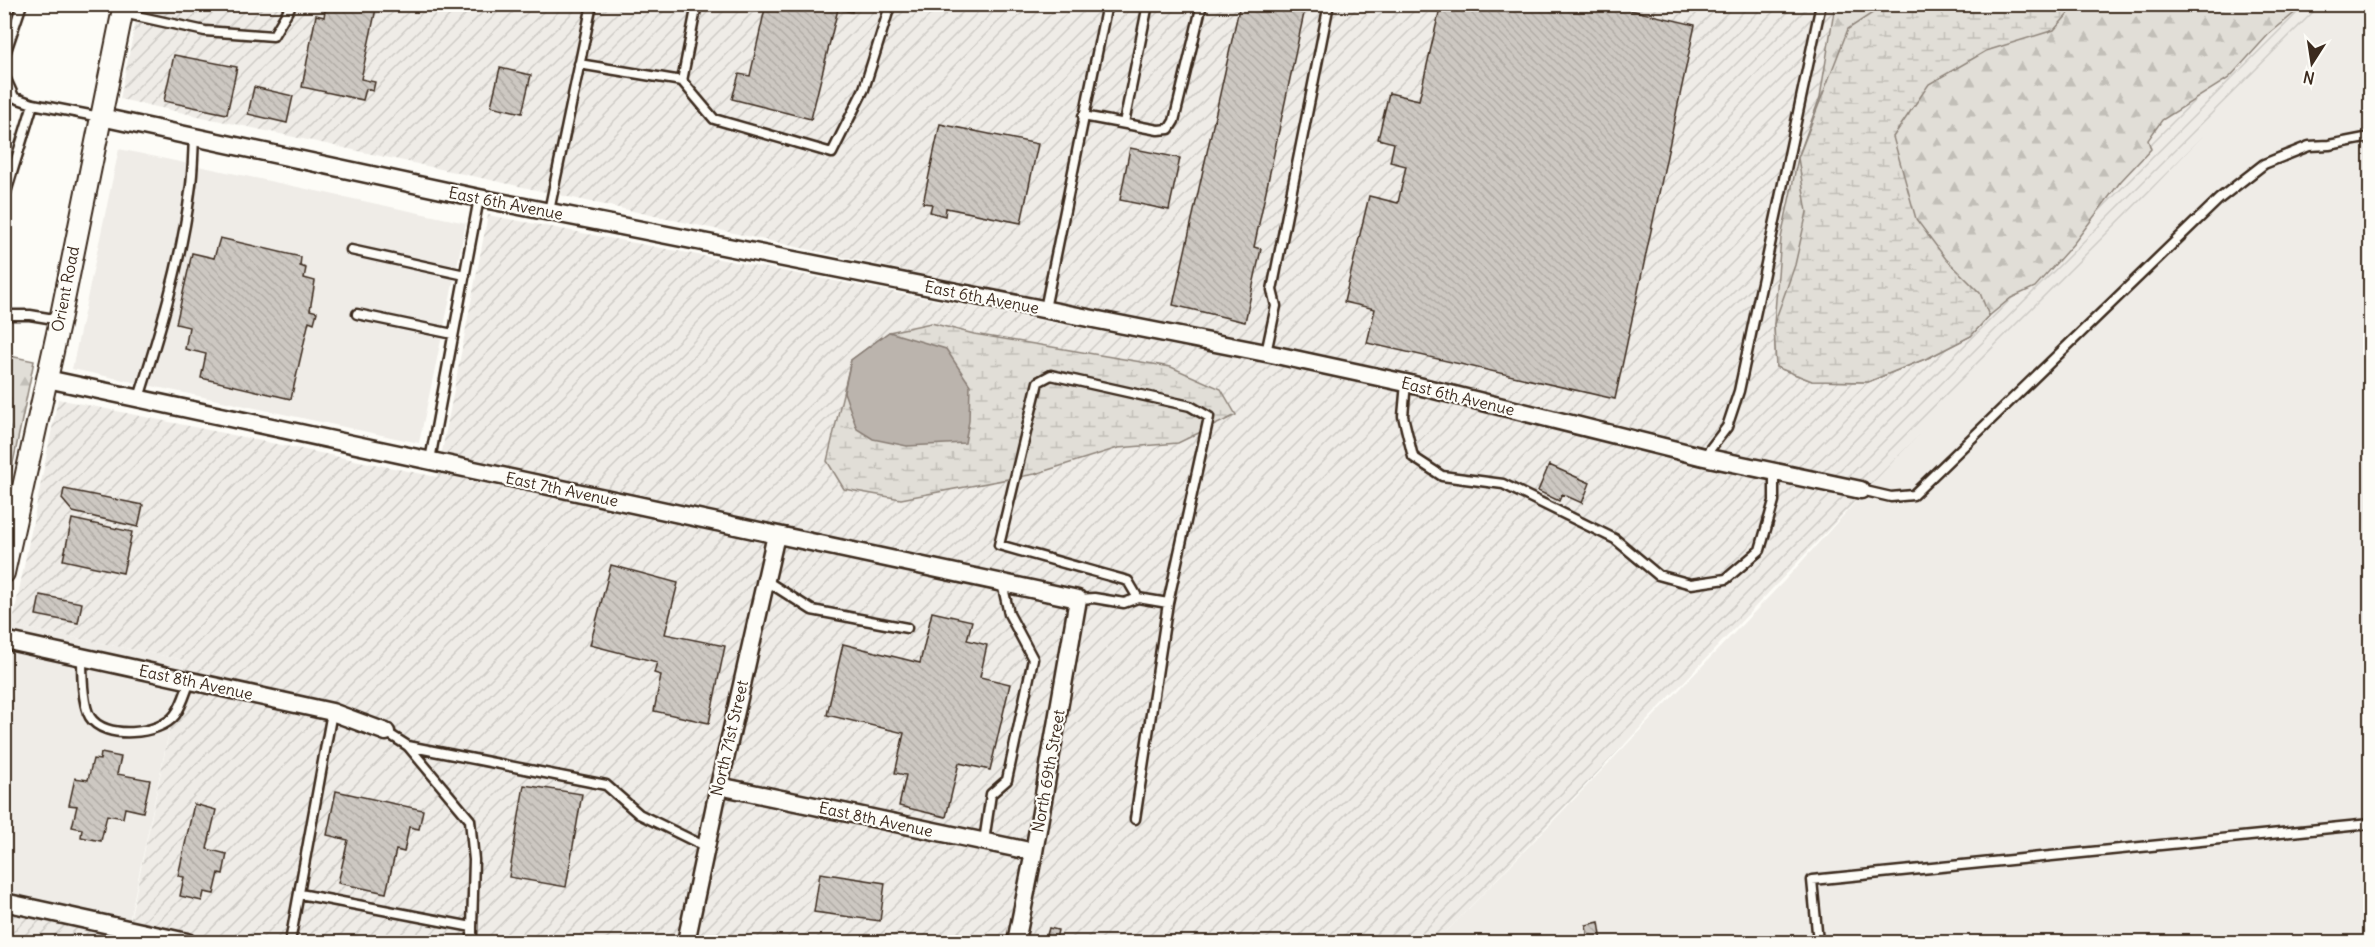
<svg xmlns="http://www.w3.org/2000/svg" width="2375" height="947" font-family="Delius,sans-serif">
<defs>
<pattern id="industrial-furrows" width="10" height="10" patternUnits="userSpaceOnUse" patternTransform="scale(1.5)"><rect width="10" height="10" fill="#efece7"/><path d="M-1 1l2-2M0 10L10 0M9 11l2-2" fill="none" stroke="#cecbc6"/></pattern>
<pattern id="forest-firs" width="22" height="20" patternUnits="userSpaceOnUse" patternTransform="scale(1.5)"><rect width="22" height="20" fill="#e1ded7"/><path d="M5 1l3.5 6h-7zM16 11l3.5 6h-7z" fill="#c2bfb8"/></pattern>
<pattern id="wetland-marsh" width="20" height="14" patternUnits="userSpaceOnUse" patternTransform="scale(1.5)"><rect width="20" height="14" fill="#e1ded7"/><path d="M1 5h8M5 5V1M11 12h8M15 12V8" fill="none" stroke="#c2bfb8"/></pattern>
<pattern id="building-back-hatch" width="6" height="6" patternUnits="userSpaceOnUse" patternTransform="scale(1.5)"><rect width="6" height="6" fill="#cdc8c2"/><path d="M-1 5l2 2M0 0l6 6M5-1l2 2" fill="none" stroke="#b1aca6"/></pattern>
</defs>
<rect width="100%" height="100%" fill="#fdfcf7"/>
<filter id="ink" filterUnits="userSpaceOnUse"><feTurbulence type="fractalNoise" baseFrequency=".0167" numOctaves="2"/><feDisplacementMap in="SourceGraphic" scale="12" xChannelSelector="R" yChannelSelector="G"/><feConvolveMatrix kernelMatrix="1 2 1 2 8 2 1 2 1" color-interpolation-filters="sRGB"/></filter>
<g filter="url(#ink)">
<path fill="#efece7" d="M2317,5H2370V942H1426L1449,929L1786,579L2207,112Z
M119,149L466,223L419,443L72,369Z
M12,625L184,660L129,922L5,895L4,662Z"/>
<path fill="url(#industrial-furrows)" d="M139,5H2327L1449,929L1426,942H5V895L130,921L184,660L12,625L58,399L437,477L488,215L1685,443L1253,344L1021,296L120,99Z"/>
<path fill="url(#forest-firs)" stroke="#8e847a" stroke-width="1.5" d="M1835,5H2304L2268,35L2229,78L2162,120L2148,140L2151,149L2121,181L2074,243L2035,287L2011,298L1989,316L1971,336L1930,357L1868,382L1812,381L1776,367L1774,324L1781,238L1798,158L1820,97Z
M5,355L34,361L5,502L4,355Z"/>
<path fill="url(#wetland-marsh)" stroke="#8e847a" stroke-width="1.5" d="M1886,4L2076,5L2054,30L1986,51L1929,84L1893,137L1916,219L1946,259L1980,293L1989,316L1971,336L1930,357L1868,382L1812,381L1776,367L1774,324L1795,265L1807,212L1798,158L1848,29Z
M931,323L974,334L1171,367L1221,389L1236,415L1178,443L1118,448L1035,474L901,499L844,489L827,461L851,360L889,332Z"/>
<path fill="#bbb4ad" stroke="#887d74" stroke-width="1.5" d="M889,332L946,349L970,385L969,421L965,443L907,446L873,439L857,429L844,392L851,360Z"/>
<path fill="url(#building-back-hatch)" stroke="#3b2a1e" stroke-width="1.5" d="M326,4H377L361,79L375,82L373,91L366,89L363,100L302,87L316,15L324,17Z
M766,4H854L852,12L838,9L811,119L732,99L739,74L750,76Z
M1240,4H1306L1254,247L1261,249L1245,322L1173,305Z
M1441,4H1605L1695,25L1615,399L1367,343L1375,309L1344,302L1369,196L1398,203L1406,166L1390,162L1394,143L1378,139L1389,93L1419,100Z
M174,55L237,67L227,114L164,101Z
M500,68L531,75L522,113L491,106Z
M254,87L293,96L287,123L248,114Z
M940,124L1038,144L1021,223L946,208L945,216L930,212L932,204L923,203Z
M1130,148L1180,158L1169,210L1120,200Z
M220,238L301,257L300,266L306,268L304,278L315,281L310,310L317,312L314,323L309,321L291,399L201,378L206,354L185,349L189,327L176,324L192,253L214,258Z
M1549,465L1590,483L1582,503L1562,494L1559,501L1538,491Z
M64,489L143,505L138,527L73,512L62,499Z
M72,519L132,532L123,573L63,560Z
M611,565L678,583L665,634L725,646L709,723L654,711L661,675L654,673L657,662L590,645Z
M40,595L82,603L78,623L36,615Z
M932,612L972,621L967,640L987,645L980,677L1010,684L990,770L959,763L946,817L899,806L906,775L895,773L904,733L827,715L843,644L920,663Z
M101,753L121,757L117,774L150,780L143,812L125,808L123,818L107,815L101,841L81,837L82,829L72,827L77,806L69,805L75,778L88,780L93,759L100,760Z
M524,785L582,794L566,887L509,877Z
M336,791L423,810L419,829L409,827L404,852L396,850L386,893L338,883L348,840L327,835Z
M194,804L216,810L207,849L227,854L223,874L219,873L214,894L204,892L202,901L180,896L184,877L178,876Z
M820,873L885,883L880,921L814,912Z
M1599,922L1602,942H1588L1586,925Z
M1049,928L1058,930L1056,939L1062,940V942H1045Z"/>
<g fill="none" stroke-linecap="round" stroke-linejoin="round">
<g stroke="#3b2a1e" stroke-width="13">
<path id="service" d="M123,13L205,31L273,36L292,4
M4,57L22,4
M579,64L682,81L714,119L832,153L864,89L889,9L888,4
M4,75L14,97
M682,81L697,4
M4,94L33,104L100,117
M1083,116L1158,130L1169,129L1174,121L1202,4
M1124,123L1148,4
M4,199L33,104
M549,211L592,4
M351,250L465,275
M1045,309L1107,4
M357,314L453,334
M4,315H30L60,320
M1266,353L1276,306L1272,290L1329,4
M1406,383L1403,416L1413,457L1442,476L1503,484L1615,539L1658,575L1691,584L1726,579L1760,550L1774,501V472
M139,398C159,334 182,259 190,192C193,174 193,155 194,137
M1704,457L1727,427L1739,391L1821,4
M430,460L479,198
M1861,490L1891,497L1913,495L2219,199L2264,164L2309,146L2329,145L2370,137
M765,580L812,610L907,628
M1078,599L1094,598L1124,603L1138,598L1168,603L1209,417L1190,406L1051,375L1038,382L999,545L1128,581L1138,598
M82,657C82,672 82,704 90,717C104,740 160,735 175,715C182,706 186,691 190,681
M386,732L408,746L470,820L474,860L472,927
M408,746L606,785L639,814L706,847
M1135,819L1168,603
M984,841L991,794L1007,780L1033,659L1009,614L1002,583
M300,894L472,927V942
M290,942L332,712
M1818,942L1812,880L2370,824"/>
</g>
<g stroke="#3b2a1e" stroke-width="21">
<path id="minor" d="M101,117L479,198L1276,355L1406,383L1704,457L1861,490
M47,379L1078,599L1034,852L1016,942
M4,640L332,712L386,732
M719,786L1034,852
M4,902L187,942
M686,942L719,786L776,535"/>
</g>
<g stroke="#3b2a1e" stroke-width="24">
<path id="tertiary" d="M4,573L60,320L124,4"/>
</g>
<use href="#service" stroke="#fdfcf7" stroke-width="8"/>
<use href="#minor" stroke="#fdfcf7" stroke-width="16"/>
<use href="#tertiary" stroke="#fdfcf7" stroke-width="20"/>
</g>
</g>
<g text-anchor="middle" stroke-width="4.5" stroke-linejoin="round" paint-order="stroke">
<g font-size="16" fill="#3b2a1e" stroke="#fdfcf7">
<text transform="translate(506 203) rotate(11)" y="6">East 6th Avenue</text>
<text transform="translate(65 289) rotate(-79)" y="6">Orient Road</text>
<text transform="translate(982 297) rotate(11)" y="6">East 6th Avenue</text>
<text transform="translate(1458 396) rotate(14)" y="6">East 6th Avenue</text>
<text transform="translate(562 489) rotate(12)" y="6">East 7th Avenue</text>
<text transform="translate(196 682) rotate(12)" y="6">East 8th Avenue</text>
<text transform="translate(729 738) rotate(-77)" y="6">North 71st Street</text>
<text transform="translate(1048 771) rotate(-80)" y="6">North 69th Street</text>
<text transform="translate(876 819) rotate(12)" y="6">East 8th Avenue</text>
</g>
</g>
<rect width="2375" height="947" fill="none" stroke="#fdfcf7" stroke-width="24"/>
<rect x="12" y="12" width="2351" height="923" fill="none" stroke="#3b2a1e" stroke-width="2" filter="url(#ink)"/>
<g transform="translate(2312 63) rotate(192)" stroke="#fdfcf7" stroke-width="4.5" paint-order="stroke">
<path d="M0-4.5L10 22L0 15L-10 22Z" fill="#3b2a1e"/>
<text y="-9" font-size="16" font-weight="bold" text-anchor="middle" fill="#3b2a1e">N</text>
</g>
</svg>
